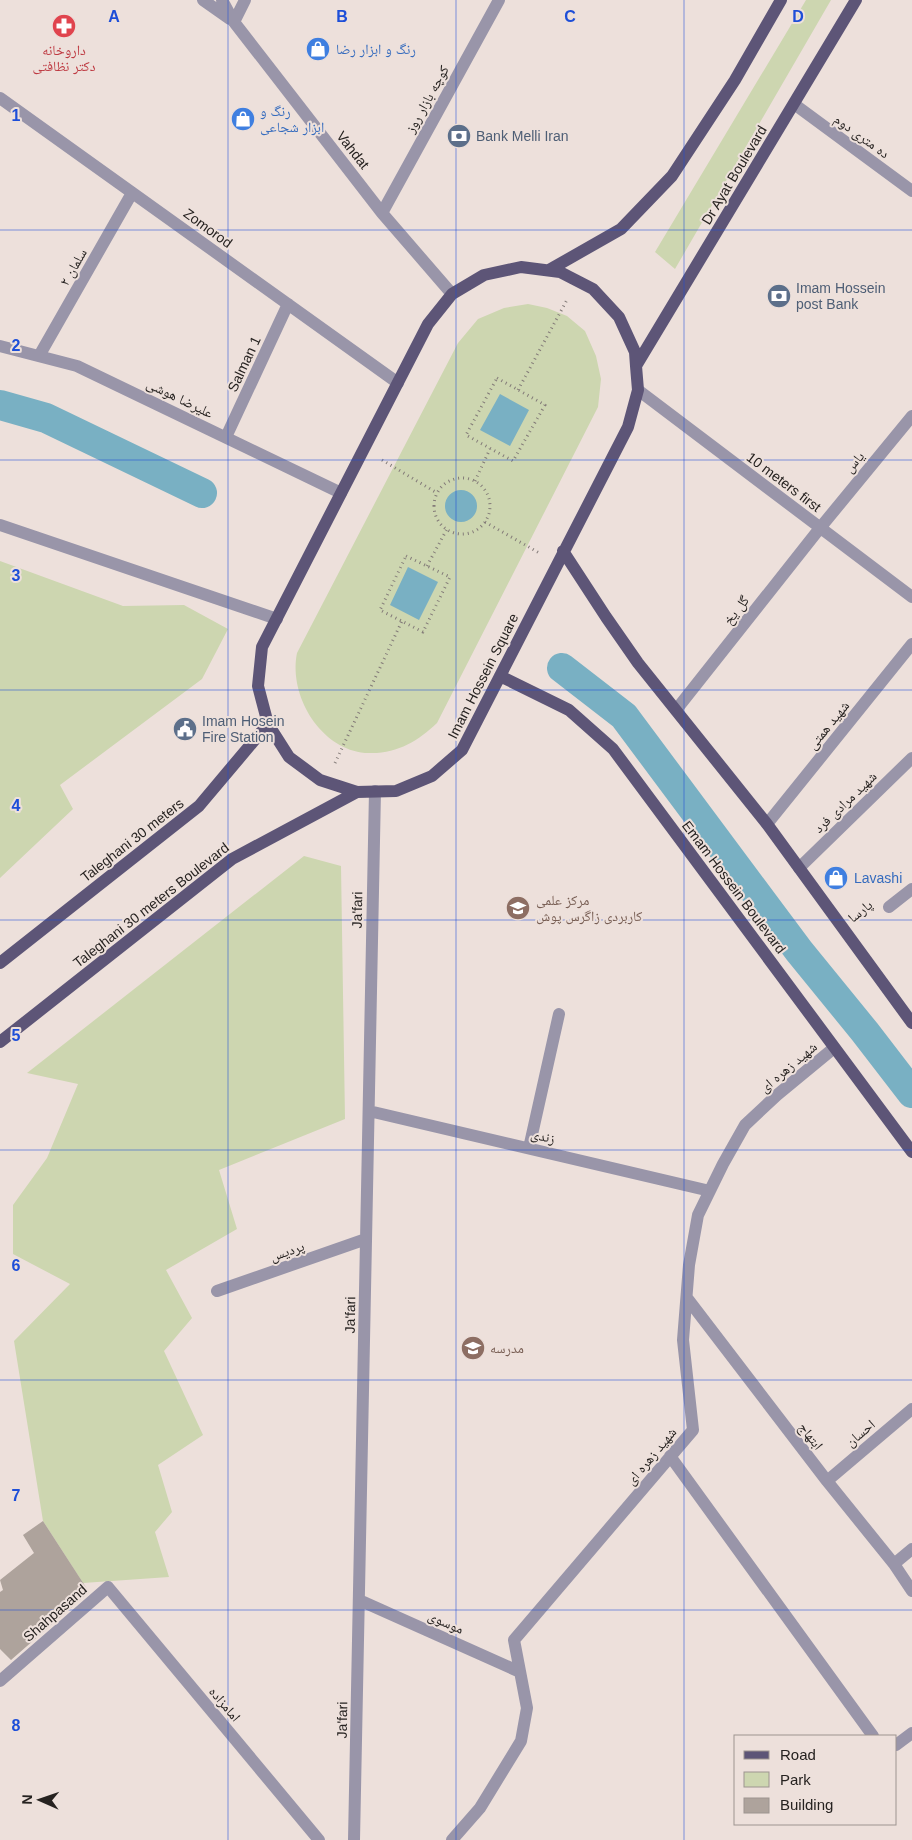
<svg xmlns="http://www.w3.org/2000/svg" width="912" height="1840" font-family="Helvetica,'Noto Naskh Arabic',sans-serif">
<rect width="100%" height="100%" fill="#ede0db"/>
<path fill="#cdd6b0" d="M806,0H831L675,269L655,252Z
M528,304L547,308L567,316L585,331L596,356L601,379L598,407L437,723C418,741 397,754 369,753C322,752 288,696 297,653L458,343L478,319L504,308Z
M0,561L123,606L184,605L228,629L202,679L60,785L73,809L0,878Z
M304,856L341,866L345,1119L219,1170L237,1229L166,1270L192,1318L164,1351L203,1435L158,1465L172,1512L155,1532L169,1577L83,1583L43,1521L14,1341L70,1284L13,1254V1205L47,1158L78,1084L27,1073Z"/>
<path fill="#79b0c3" d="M500,394L529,410L510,446L480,430Z
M445 506a16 16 0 1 1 32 0a16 16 0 1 1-32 0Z
M408,567L438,582L419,620L390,605Z"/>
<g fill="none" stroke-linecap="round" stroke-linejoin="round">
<path stroke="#79b0c3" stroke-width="30" d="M0,405L46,418L202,493
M562,668L624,716L799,951L865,1032L912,1093"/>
</g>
<path fill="#aea39c" d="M43,1521L89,1592L11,1660L0,1649V1592L3,1590L0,1580L34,1553L23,1535Z"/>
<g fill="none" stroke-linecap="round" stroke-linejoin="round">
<path stroke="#837b78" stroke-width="3" stroke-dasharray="1 4" stroke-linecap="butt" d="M497,378L545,405L513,461L466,435Z
M518,390L568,298
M382,460L437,493
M434 506a28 28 0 1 1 56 0a28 28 0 1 1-56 0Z
M475,481L490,449
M485,522L541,554
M406,556L450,577L423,632L380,610Z
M427,566L447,529
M335,763L402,621"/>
<path stroke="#9995a9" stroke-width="12" d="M203,0L230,19
M222,0L234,22L382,213L452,294
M234,22L245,0
M0,98L398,383
M794,104L912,191
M382,213L499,0
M0,346L77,366L341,493
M39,356L132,193
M638,390L912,597
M226,437L288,304
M0,525L277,619
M676,710L820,528L912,416
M767,824L912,644
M799,868L912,758
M889,907L912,889
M369,1111L710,1191
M529,1148L559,1014
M217,1291L366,1239
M687,1298L827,1481L894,1564L912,1591
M670,1456L873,1736
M827,1481L912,1409
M894,1564L912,1549
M359,1600L520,1672
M0,1681L108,1587L319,1840
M896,1745L912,1733
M354,1840L375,791
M452,1840L480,1808L521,1741L527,1708L514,1640L693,1430L683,1340L689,1265L698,1215L723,1164L745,1125L777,1095L834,1048"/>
<path stroke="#5d5577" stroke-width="12" d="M521,267L560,272L593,289L619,317L635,352L636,366L638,390L628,427L462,750L432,776L396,791L357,792L320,780L289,757L268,724L258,686L262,647L428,324L452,294L484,275Z
M549,270L621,229L672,176L735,80L781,0
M636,366L856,0
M563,551L606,617L638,663L767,824L912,1023
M500,676L569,710L613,749L912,1152
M0,963L199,806L268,724
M0,1042L232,859L357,792"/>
</g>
<path fill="none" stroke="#1d4ed8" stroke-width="1" stroke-opacity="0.55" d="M228,0V1840M456,0V1840M684,0V1840M0,230H912M0,460H912M0,690H912M0,920H912M0,1150H912M0,1380H912M0,1610H912"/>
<defs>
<g id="pharmacy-disc" transform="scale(1.25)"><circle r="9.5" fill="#e0444e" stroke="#ede0db"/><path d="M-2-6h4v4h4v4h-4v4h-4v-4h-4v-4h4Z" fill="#fff"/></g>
<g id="shop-disc" transform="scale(1.25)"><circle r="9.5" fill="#3f7fe0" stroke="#ede0db"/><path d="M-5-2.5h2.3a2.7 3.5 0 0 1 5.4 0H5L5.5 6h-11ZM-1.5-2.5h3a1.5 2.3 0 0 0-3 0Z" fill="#fff"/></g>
<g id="bank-disc" transform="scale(1.25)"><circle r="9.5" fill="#5c6f8a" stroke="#ede0db"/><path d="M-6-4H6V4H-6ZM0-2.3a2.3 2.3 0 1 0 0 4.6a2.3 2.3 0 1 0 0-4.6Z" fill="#fff"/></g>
<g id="civic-disc" transform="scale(1.25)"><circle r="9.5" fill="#5c6f8a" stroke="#ede0db"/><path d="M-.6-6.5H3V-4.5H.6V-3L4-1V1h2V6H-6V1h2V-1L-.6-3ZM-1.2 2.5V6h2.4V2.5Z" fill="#fff"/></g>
<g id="university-disc" transform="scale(1.25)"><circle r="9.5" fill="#8d6e63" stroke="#ede0db"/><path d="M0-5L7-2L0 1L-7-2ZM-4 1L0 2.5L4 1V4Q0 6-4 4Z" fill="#fff"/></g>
<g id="school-disc" transform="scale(1.25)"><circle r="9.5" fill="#8d6e63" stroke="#ede0db"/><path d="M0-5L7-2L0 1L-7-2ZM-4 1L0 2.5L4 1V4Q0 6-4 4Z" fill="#fff"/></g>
</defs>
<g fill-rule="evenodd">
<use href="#pharmacy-disc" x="64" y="26"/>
<use href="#shop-disc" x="318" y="49"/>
<use href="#shop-disc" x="243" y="119"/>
<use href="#bank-disc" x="459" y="136"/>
<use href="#bank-disc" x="779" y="296"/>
<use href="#civic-disc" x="185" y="729"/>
<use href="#shop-disc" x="836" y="878"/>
<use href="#university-disc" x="518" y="908"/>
<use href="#school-disc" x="473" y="1348"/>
</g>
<g text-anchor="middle" stroke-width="4" stroke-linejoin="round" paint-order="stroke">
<g font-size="14" fill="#366cbe" stroke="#ede0db" text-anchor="start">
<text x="336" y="54">رنگ و ابزار رضا</text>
<text x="260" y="116">رنگ و<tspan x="260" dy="16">ابزار شجاعی</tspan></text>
<text x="854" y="883">Lavashi</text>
</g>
<g font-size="14" fill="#be3a42" stroke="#ede0db">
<text x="64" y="55">داروخانه<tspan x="64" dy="16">دکتر نظافتی</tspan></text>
</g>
<g font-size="14" fill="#262220" stroke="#ede0db">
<text transform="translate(427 99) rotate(-61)" y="5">کوچه بازار روز</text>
<text transform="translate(862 136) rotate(36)" y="5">ده متری دوم</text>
<text transform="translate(353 150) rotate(52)" y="5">Vahdat</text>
<text transform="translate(734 175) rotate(-59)" y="5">Dr Ayat Boulevard</text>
<text transform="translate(208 228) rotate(36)" y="5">Zomorod</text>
<text transform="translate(73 267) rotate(-60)" y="5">سلمان ۲</text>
<text transform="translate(244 364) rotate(-65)" y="5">Salman 1</text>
<text transform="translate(180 398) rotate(26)" y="5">علیرضا هوشی</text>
<text transform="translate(854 462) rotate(-50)" y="5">یاس</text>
<text transform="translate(784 482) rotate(37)" y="5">10 meters first</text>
<text transform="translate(736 610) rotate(-52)" y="5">گل یخ</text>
<text transform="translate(483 676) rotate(-63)" y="5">Imam Hossein Square</text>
<text transform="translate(828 725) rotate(-51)" y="5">شهید همتی</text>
<text transform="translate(845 802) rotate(-44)" y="5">شهید مرادی فرد</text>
<text transform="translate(132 840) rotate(-38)" y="5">Taleghani 30 meters</text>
<text transform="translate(734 887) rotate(53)" y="5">Emam Hossein Boulevard</text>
<text transform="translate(151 905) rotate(-38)" y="5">Taleghani 30 meters Boulevard</text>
<text transform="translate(357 910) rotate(-89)" y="5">Ja'fari</text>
<text transform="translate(860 911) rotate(-39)" y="5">پارسا</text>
<text transform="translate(788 1067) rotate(-40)" y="5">شهید زهره ای</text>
<text transform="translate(543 1136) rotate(13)" y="5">زندی</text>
<text transform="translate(287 1251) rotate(-19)" y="5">پردیس</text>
<text transform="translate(350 1315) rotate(-89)" y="5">Ja'fari</text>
<text transform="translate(860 1433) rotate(-40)" y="5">احسان</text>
<text transform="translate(811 1436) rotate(52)" y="5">ابتهاج</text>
<text transform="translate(651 1456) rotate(-50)" y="5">شهید زهره ای</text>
<text transform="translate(55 1613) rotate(-41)" y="5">Shahpasand</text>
<text transform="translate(446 1622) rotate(24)" y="5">موسوی</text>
<text transform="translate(225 1704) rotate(50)" y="5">امامزاده</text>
<text transform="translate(342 1720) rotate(-89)" y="5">Ja'fari</text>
</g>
<g font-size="14" fill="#4e5e75" stroke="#ede0db" text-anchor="start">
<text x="476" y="141">Bank Melli Iran</text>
<text x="796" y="293">Imam Hossein<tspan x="796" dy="16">post Bank</tspan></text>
<text x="202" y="726">Imam Hosein<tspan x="202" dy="16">Fire Station</tspan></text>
</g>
<g font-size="14" fill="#785e54" stroke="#ede0db" text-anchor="start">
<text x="536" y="905">مرکز علمی<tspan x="536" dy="16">کاربردی زاگرس پوش</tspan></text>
<text x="490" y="1353">مدرسه</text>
</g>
</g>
<g font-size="16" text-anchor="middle" font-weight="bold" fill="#1d4ed8" stroke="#ede0db" stroke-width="4" stroke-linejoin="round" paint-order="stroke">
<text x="114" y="22">A</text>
<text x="342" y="22">B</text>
<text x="570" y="22">C</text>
<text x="798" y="22">D</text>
<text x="16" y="121">1</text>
<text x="16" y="351">2</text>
<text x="16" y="581">3</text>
<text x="16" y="811">4</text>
<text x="16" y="1041">5</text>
<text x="16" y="1271">6</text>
<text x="16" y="1501">7</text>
<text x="16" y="1731">8</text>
</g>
<rect x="734" y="1735" width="162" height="90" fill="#ede0db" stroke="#9d9490"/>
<rect x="744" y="1751" width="25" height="8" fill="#5d5577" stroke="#9d9490"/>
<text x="780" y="1760" font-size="15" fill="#262220">Road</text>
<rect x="744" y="1772" width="25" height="15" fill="#cdd6b0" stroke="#9d9490"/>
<text x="780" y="1785" font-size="15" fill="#262220">Park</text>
<rect x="744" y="1798" width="25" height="15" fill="#aea39c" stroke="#9d9490"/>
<text x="780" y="1810" font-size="15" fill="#262220">Building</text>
<g transform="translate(40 1800) rotate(272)" stroke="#ede0db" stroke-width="4" paint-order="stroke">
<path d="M0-4L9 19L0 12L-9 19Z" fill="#262220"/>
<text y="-8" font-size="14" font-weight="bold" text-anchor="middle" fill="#262220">N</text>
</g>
</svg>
